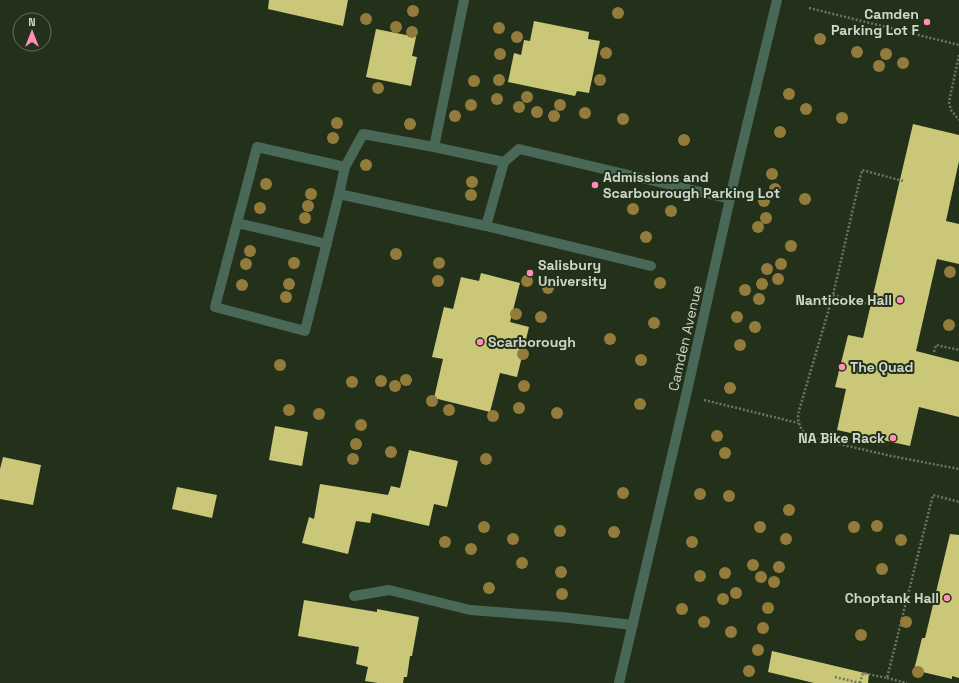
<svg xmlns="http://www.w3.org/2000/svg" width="959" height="683" font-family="'Space Grotesk',sans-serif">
<rect width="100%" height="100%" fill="#23311a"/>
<path fill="#cbc779" d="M269,0H348L343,26L268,9Z
M534,21L589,32L588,39L600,41L589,93L577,91L575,96L508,82L514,53L521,55L524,40L530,41Z
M376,29L416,37L412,56L417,57L411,86L366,77Z
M913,124L959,135V161L946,221L959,224V264L937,259L916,351L959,362V417L919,407L910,446L837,430L846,389L835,387L848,335L863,338Z
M481,273L520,283L510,322L529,327L517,377L500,373L490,412L434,398L443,359L432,357L444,307L453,309L461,277L479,281Z
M275,426L308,432L302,466L269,460Z
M409,450L458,461L447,507L434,504L429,526L372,513L370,523L356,521L348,554L302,543L309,517L314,519L320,484L388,495L391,486L400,488Z
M3,457L41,465L33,505L0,499V469Z
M177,487L217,495L212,518L172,509Z
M950,534L959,535V678L952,676V679L914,670L922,638H925Z
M304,600L377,612V609L419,617L412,656H410L407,677H404L403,683H378L365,681L368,667L356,664L359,647L298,636Z
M772,651L869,674L868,683H814L768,672Z"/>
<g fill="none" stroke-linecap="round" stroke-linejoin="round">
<path stroke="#6b7764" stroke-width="2.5" stroke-dasharray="2 2" stroke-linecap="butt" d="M809,8L959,45
M959,55L949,102L951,110L959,120
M903,181L862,170L833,295L798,414C798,425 801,430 809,437L891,456L959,469
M833,295L873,305
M934,352L936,345L959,350
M704,400L798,423
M835,677L860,683
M887,678L907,683
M860,683L863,673L887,678L933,495L959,502"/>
<path stroke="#496858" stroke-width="10" d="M363,134L434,147L504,162L486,226L339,194L305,331L215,307L257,147L345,167Z
M434,147L464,0
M504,162L519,149L730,199
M339,194L345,167
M237,223L327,244
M486,226L651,266
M354,596L389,590L470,610L562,617L633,625"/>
<path stroke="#496858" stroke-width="10" d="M619,683L687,391L737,167L777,0"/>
</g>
<g fill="#937b3c">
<circle cx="413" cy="11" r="6"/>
<circle cx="618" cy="13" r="6"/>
<circle cx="366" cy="19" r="6"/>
<circle cx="396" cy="27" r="6"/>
<circle cx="499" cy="28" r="6"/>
<circle cx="412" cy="32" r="6"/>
<circle cx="517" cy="37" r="6"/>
<circle cx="820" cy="39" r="6"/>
<circle cx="857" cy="52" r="6"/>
<circle cx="606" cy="53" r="6"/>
<circle cx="500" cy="54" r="6"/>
<circle cx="886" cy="54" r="6"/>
<circle cx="903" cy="63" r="6"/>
<circle cx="879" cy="66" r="6"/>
<circle cx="499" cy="80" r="6"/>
<circle cx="600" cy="80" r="6"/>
<circle cx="474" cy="81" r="6"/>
<circle cx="378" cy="88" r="6"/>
<circle cx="789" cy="94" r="6"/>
<circle cx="527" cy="97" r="6"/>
<circle cx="497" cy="99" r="6"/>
<circle cx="471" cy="105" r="6"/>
<circle cx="560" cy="105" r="6"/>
<circle cx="519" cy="107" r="6"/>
<circle cx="806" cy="109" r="6"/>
<circle cx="537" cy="112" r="6"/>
<circle cx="585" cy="113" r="6"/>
<circle cx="455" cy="116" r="6"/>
<circle cx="554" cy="116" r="6"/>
<circle cx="842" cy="118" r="6"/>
<circle cx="623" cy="119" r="6"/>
<circle cx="337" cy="123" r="6"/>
<circle cx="410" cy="124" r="6"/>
<circle cx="780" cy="132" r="6"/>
<circle cx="333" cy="138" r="6"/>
<circle cx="684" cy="140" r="6"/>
<circle cx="366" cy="165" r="6"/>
<circle cx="772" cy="174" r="6"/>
<circle cx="472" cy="182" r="6"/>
<circle cx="266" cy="184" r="6"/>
<circle cx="775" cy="189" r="6"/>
<circle cx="311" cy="194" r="6"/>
<circle cx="471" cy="195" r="6"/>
<circle cx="805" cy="199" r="6"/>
<circle cx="764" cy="201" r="6"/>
<circle cx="308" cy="206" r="6"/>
<circle cx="260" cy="208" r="6"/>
<circle cx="633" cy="209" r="6"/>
<circle cx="671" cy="211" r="6"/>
<circle cx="305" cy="218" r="6"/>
<circle cx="766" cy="218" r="6"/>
<circle cx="758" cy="227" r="6"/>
<circle cx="646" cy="237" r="6"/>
<circle cx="791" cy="246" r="6"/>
<circle cx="250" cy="251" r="6"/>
<circle cx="396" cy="254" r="6"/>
<circle cx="294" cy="263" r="6"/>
<circle cx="439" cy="263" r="6"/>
<circle cx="246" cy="264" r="6"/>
<circle cx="781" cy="264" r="6"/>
<circle cx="767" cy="269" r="6"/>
<circle cx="950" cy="272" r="6"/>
<circle cx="778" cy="279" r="6"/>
<circle cx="438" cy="281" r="6"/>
<circle cx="527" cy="281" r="6"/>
<circle cx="660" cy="283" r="6"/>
<circle cx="289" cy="284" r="6"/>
<circle cx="762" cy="284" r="6"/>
<circle cx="242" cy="285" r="6"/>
<circle cx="548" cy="288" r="6"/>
<circle cx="745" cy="290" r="6"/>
<circle cx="286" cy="297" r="6"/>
<circle cx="759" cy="299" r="6"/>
<circle cx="516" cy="314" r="6"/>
<circle cx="541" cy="317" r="6"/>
<circle cx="737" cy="317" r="6"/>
<circle cx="654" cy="323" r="6"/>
<circle cx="949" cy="325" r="6"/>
<circle cx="755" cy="327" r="6"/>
<circle cx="610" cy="339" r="6"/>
<circle cx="740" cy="345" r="6"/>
<circle cx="523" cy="354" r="6"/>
<circle cx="641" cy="360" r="6"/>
<circle cx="280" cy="365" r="6"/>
<circle cx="406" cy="380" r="6"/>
<circle cx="381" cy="381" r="6"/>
<circle cx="352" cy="382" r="6"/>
<circle cx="395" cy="386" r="6"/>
<circle cx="524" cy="386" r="6"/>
<circle cx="730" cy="388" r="6"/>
<circle cx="432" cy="401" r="6"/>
<circle cx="640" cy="404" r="6"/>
<circle cx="519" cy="408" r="6"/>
<circle cx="289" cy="410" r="6"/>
<circle cx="449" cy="410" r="6"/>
<circle cx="557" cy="413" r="6"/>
<circle cx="319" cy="414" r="6"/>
<circle cx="493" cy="416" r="6"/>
<circle cx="361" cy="425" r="6"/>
<circle cx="717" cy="436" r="6"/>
<circle cx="356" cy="444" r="6"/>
<circle cx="391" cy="452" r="6"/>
<circle cx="725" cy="453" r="6"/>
<circle cx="353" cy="459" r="6"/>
<circle cx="486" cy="459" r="6"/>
<circle cx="623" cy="493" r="6"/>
<circle cx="700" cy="494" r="6"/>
<circle cx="729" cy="496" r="6"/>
<circle cx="789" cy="510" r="6"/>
<circle cx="877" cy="526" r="6"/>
<circle cx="484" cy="527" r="6"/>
<circle cx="760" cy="527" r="6"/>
<circle cx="854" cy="527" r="6"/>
<circle cx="560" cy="531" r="6"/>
<circle cx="614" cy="532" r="6"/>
<circle cx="513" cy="539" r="6"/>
<circle cx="786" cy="539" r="6"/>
<circle cx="901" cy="540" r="6"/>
<circle cx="445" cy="542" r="6"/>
<circle cx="692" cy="542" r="6"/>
<circle cx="471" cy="549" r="6"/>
<circle cx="522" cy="563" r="6"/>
<circle cx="753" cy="565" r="6"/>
<circle cx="779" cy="567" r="6"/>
<circle cx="882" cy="569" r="6"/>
<circle cx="561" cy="572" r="6"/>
<circle cx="725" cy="573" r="6"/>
<circle cx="700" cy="576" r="6"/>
<circle cx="761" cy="577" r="6"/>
<circle cx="774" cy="582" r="6"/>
<circle cx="489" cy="588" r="6"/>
<circle cx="736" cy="593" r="6"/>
<circle cx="562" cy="594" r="6"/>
<circle cx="723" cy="599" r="6"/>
<circle cx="768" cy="608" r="6"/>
<circle cx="682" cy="609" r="6"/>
<circle cx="704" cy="622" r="6"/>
<circle cx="906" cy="622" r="6"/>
<circle cx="763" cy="628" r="6"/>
<circle cx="731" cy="632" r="6"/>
<circle cx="861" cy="635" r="6"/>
<circle cx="758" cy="650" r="6"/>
<circle cx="749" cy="671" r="6"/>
<circle cx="918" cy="672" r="6"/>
</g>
<g fill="#ff8eb9" stroke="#23311a" stroke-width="1.5">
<circle cx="927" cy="22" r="4"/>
<circle cx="595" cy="185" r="4"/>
<circle cx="530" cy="273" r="4"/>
<circle cx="900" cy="300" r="4"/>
<circle cx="480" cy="342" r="4"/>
<circle cx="842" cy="367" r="4"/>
<circle cx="893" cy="438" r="4"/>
<circle cx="947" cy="598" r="4"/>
</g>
<g text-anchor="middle" stroke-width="4" stroke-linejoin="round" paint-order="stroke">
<g font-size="14" font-weight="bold" fill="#ced7c9" stroke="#23311a" text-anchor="end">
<text x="919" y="19">Camden<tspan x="919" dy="16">Parking Lot F</tspan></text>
<text x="603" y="182" text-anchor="start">Admissions and<tspan x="603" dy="16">Scarbourough Parking Lot</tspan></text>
<text x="538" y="270" text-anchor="start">Salisbury<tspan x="538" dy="16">University</tspan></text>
<text x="892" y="305">Nanticoke Hall</text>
<text x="488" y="347" text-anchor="start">Scarborough</text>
<text x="850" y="372" text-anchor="start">The Quad</text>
<text x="885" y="443">NA Bike Rack</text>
<text x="939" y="603">Choptank Hall</text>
</g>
<g font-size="14" fill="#ced7c9" stroke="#23311a">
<text transform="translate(685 338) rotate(-77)" y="5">Camden Avenue</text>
</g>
</g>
<g transform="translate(32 32)"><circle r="19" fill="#23311a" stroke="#677360"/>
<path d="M0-3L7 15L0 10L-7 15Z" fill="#ff8eb9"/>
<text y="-6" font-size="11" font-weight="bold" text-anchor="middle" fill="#ced7c9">N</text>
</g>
</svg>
